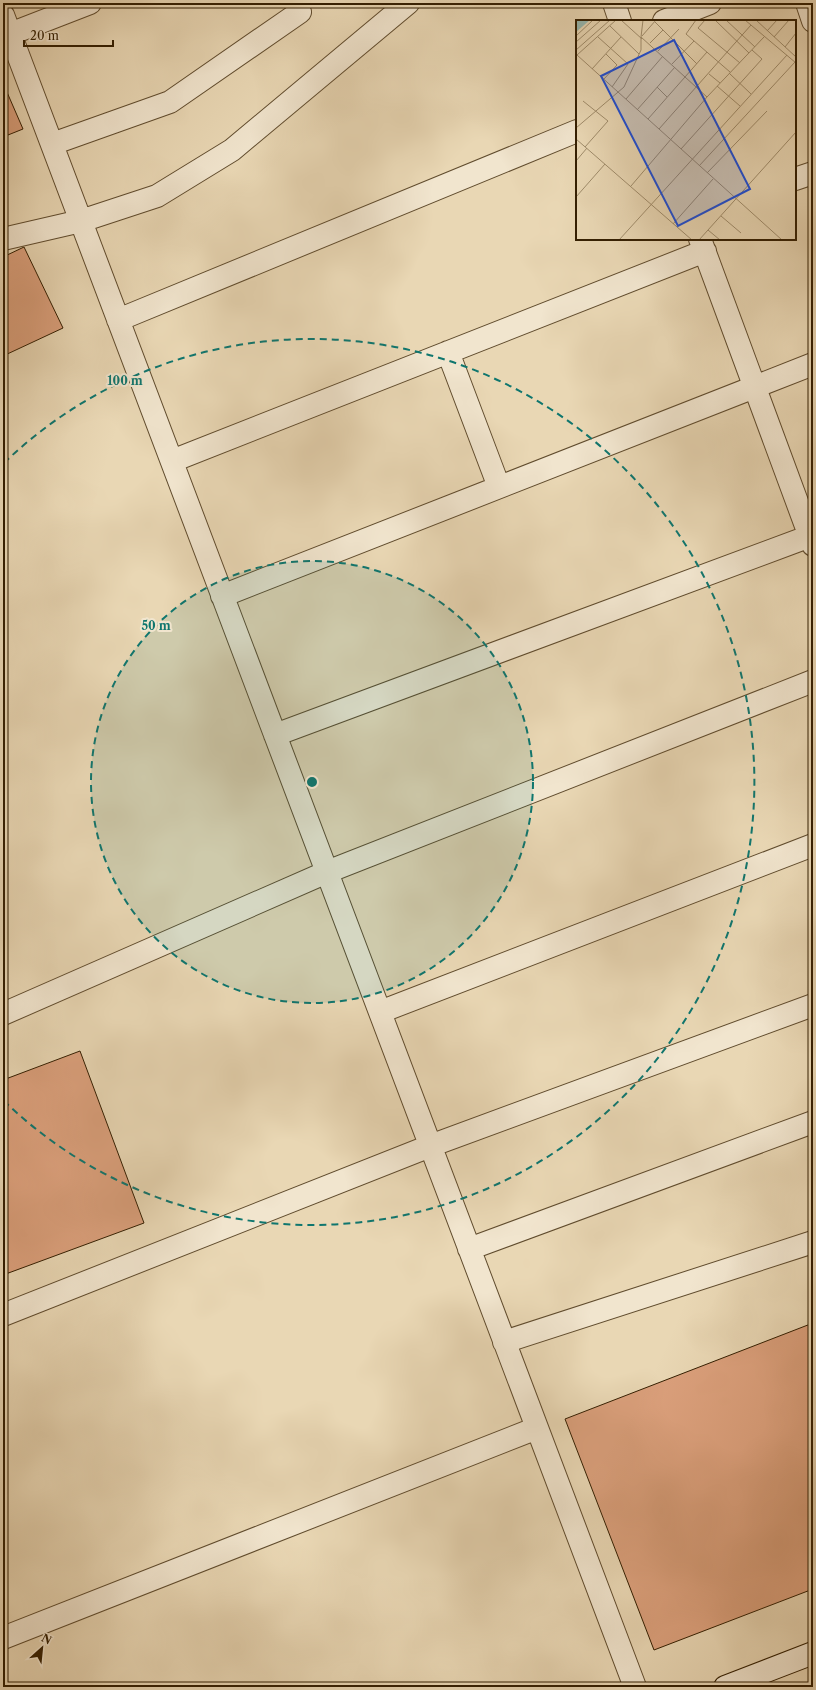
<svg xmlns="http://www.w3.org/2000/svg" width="816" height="1690" viewBox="0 0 816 1690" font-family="'Libre Caslon Text',serif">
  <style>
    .building { fill: #dba07c; stroke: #331e01 }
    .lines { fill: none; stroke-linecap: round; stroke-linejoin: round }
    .street-casing { stroke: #604c2e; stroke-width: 24 }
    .secondary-casing { stroke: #331e01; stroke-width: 24 }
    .street { stroke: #f1e5ce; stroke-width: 22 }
    .secondary { stroke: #f1e5ce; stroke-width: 22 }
    .ring { fill: none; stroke: #0f766e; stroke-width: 2; stroke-dasharray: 7 5 }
    .inset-road { fill: none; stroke: #a08d6c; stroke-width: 1 }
    .view { fill: #1d4ed8; fill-opacity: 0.15; stroke: #1d4ed8; stroke-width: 2 }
    .inset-edge { fill: none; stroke: #331e01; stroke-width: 2 }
    .centre { fill: #0f766e; stroke: #f1e5ce; stroke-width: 2 }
    .ring-label { font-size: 12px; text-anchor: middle; font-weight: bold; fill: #0f766e; stroke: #f1e5ce; stroke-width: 4; stroke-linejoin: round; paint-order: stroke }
  </style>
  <rect width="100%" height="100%" fill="#e9d7b4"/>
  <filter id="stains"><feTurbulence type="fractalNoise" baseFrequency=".005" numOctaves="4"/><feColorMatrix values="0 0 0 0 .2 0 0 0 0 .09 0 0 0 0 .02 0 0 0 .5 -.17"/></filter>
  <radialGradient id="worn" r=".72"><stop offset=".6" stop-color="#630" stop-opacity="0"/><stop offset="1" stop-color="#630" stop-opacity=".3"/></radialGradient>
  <!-- building -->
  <path class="building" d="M 3,83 L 23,129 L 3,137 Z
    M 24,247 L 63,328 L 3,356 L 3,257 Z
    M 80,1051 L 144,1223 L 3,1275 L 3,1080 Z
    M 813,1323 L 813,1589 L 654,1650 L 565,1419 Z"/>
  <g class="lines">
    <defs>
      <path id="street" d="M 614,3 L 620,21
        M 807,3 L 813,21
        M 3,15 L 635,1687
        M 664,21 L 710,3
        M 10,34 L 90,3
        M 52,144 L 170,102 L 300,12 L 296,3
        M 795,179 L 813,173
        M 3,239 L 81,221 L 157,196 L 232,150 L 408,3
        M 700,239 L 813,545
        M 118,320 L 577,131
        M 448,352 L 499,487
        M 172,461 L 705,251
        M 222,596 L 813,364
        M 275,735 L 813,535
        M 380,1012 L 813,845
        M 3,1014 L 327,872 L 813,681
        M 469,1249 L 813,1122
        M 3,1315 L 430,1146 L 813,1005
        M 504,1342 L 813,1242
        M 3,1638 L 537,1428"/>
      <path id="secondary" d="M 725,1687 L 813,1653"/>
    </defs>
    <!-- street casing -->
    <use href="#street" class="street-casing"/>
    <!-- secondary casing -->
    <use href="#secondary" class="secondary-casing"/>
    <!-- street -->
    <use href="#street" class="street"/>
    <!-- secondary -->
    <use href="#secondary" class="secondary"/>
  </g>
  <!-- distance rings -->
  <circle cx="312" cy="782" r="221" fill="#0f766e" fill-opacity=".12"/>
  <g class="ring">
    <circle cx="312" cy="782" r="221"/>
    <path d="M4 463A443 443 0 1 1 4 1101"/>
  </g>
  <!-- overview -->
  <g transform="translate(576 20)">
    <rect width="220" height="220" fill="#e9d7b4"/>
    <path d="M 14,0 L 0,12 L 0,1 Z" fill="#97b9b1"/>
    <path class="inset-road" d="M 45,0 L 66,19M 67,0 L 65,17 L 131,77M 120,0 L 110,14 L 154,52M 129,0 L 122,8 L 164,43M 139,0 L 173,33M 150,0 L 179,27M 169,0 L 220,43M 180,0 L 220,37M 79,2 L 121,44M 34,6 L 63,34M 191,11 L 201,0M 0,16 L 17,0M 66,16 L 80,0M 22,17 L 52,44 L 36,67M 198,17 L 213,0M 0,22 L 25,0M 74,23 L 87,10M 209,27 L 220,13M 0,30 L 34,0M 82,31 L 103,9M 1,35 L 206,220M 1,35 L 40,0M 96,44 L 118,21M 16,49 L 45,17M 153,53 L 175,74M 133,54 L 144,63M 28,59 L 41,45 L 30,34M 141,66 L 164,86M 81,67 L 91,77M 50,79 L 87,36M 7,81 L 32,101 L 9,127M 61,90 L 99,47M 72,99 L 131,32M 0,108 L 48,67 L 65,30 L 65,17M 83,109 L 175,5M 0,119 L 116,220M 105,129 L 186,39 L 176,30M 0,141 L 11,128M 123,146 L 219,42M 131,153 L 191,91M 55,166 L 131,77 L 188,17M 0,177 L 29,144M 145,196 L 165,213M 97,204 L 137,159M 132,210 L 144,220M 43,220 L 211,35M 123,220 L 220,112"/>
    <path class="view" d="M 98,20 L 174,169 L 102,206 L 25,56 Z"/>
    <rect width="220" height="220" class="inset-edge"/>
  </g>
  <circle cx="312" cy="782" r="6" class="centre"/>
  <g class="ring-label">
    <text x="125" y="385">100 m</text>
    <text x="156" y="630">50 m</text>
  </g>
  <!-- margin -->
  <rect width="816" height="1690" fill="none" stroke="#e9d7b4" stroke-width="16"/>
  <rect x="4" y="4" width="808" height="1682" fill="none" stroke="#331e01" stroke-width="2"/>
  <rect x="8" y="8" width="800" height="1674" fill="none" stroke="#331e01"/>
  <!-- north arrow -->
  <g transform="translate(42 1648) rotate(27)" stroke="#f1e5ce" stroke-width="3" paint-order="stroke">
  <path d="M0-3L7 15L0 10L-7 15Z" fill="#331e01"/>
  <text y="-6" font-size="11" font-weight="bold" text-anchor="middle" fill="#331e01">N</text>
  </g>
  <!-- scale -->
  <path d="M24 40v6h89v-6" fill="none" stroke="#331e01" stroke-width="2"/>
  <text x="30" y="40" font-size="12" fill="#331e01" stroke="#f1e5ce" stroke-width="3" paint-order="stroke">20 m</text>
  <rect width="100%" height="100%" filter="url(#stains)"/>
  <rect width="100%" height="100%" fill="url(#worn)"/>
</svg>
